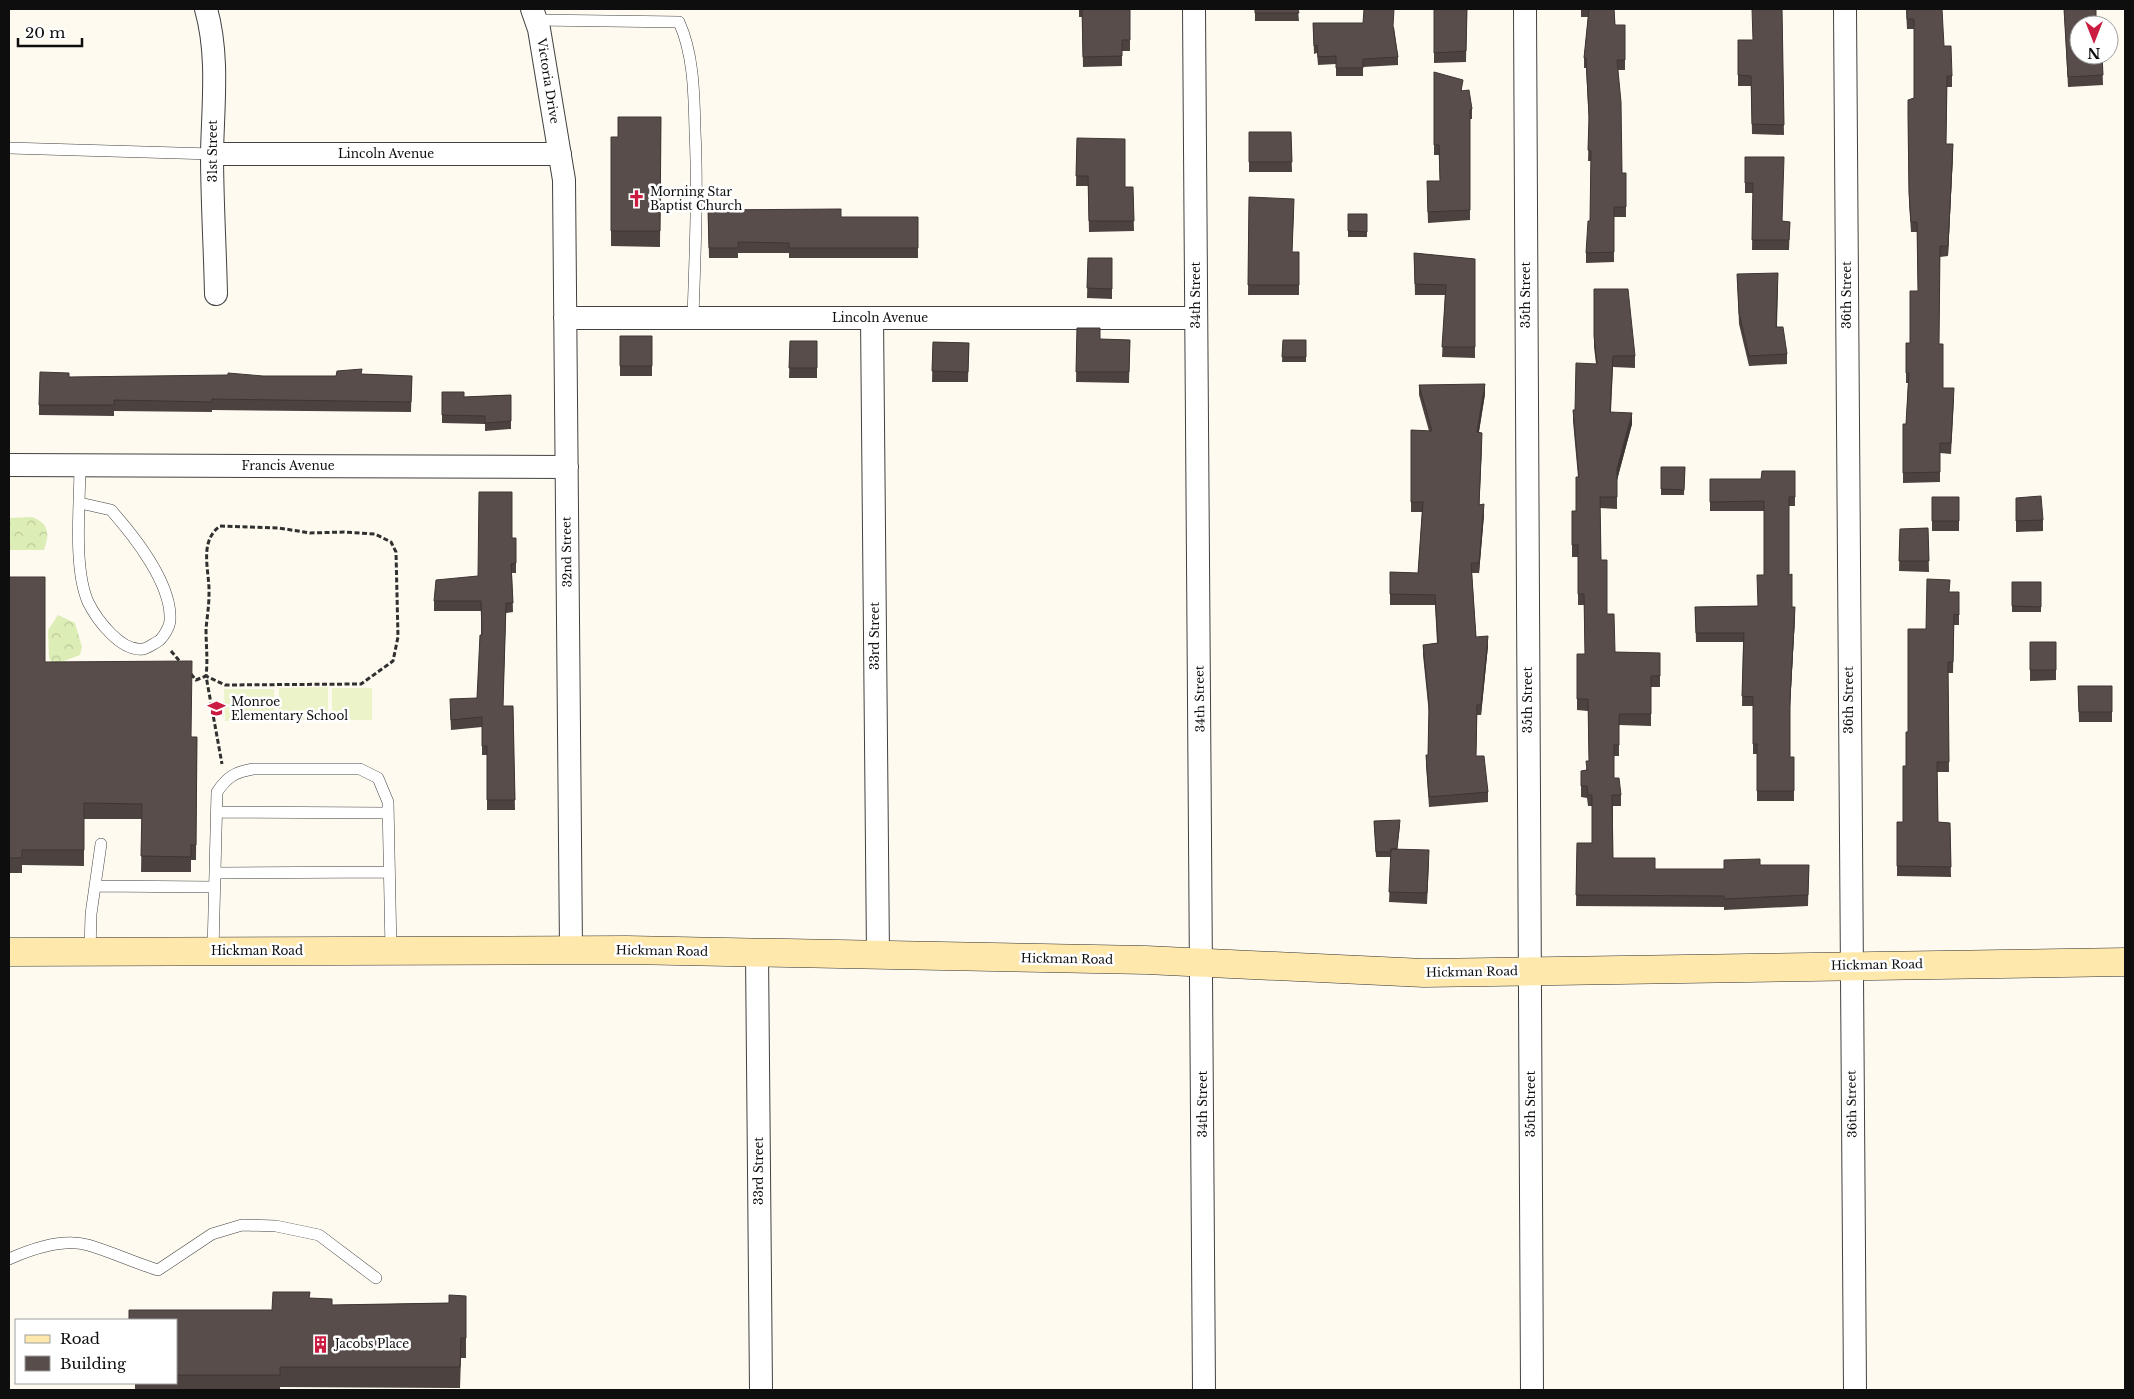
<svg xmlns="http://www.w3.org/2000/svg" width="2134" height="1399" viewBox="0 0 2134 1399" font-family="'Libre Baskerville',serif">
  <style>
    .park { fill: url(#park-crowns) }
    .pitch { fill: #ecf3c9 }
    .lines { fill: none; stroke-linecap: round; stroke-linejoin: round }
    .lane-casing { stroke: #414141; stroke-width: 12 }
    .street-casing { stroke: #414141; stroke-width: 24 }
    .secondary-casing { stroke: #303030; stroke-width: 29 }
    .path { stroke: #303030; stroke-width: 3; stroke-dasharray: 5 2.5; stroke-linecap: butt }
    .lane { stroke: #fff; stroke-width: 11 }
    .street { stroke: #fff; stroke-width: 22 }
    .secondary { stroke: #ffe8ab; stroke-width: 28 }
    .wall { fill: #4c4240 }
    .shaded-wall { fill: #3e3634 }
    .building { fill: #584d4a; stroke: #3e3634 }
    .labels { text-anchor: middle; stroke-width: 5; stroke-linejoin: round; paint-order: stroke }
    .street-label { font-size: 12px; fill: #0e0e0e; stroke: #fff }
    .poi-label { font-size: 12px; fill: #0e0e0e; stroke: #fff; text-anchor: start }
  </style>
  <defs>
    <pattern id="park-crowns" width="20" height="18" patternUnits="userSpaceOnUse" patternTransform="scale(1.25)"><rect width="20" height="18" fill="#dcedb6"/><path d="M2 6a3 3 0 1 1 6 0M12 15a3 3 0 1 1 6 0" fill="none" stroke="#bcca9b"/></pattern>
  </defs>
  <rect width="100%" height="100%" fill="#fffaf0"/>
  <!-- park -->
  <path class="park" d="M 32,517 C 49,523 50,535 44,550 L 9,550 L 9,518 Z
    M 58,615 L 75,623 L 82,647 L 80,655 L 61,662 L 52,663 L 49,658 L 48,630 Z"/>
  <!-- pitch -->
  <path class="pitch" d="M 328,687 L 328,720 L 279,720 L 279,688 Z
    M 332,688 L 372,688 L 372,720 L 332,720 Z
    M 224,689 L 274,689 L 274,721 L 225,721 Z"/>
  <g class="lines">
    <defs>
      <path id="lane" d="M 536,20 L 679,22 C 694,55 694,95 695,131 C 698,193 695,255 693,317
        M 9,148 L 212,154
        M 80,503 L 111,510 C 134,536 172,584 170,620 C 170,626 163,639 157,642 C 153,644 148,648 143,649 C 121,652 97,620 88,602 C 73,568 80,503 80,465
        M 216,812 L 388,813
        M 215,873 L 389,872
        M 95,886 L 214,887
        M 213,951 L 217,792 C 227,777 235,772 253,769 L 360,769 L 378,778 L 388,802 L 391,951
        M 90,952 L 91,914 L 101,844
        M 9,1259 C 31,1249 64,1238 88,1245 C 112,1252 135,1263 158,1270 L 212,1234 L 242,1225 L 276,1226 L 319,1235 L 376,1278"/>
      <path id="street" d="M 206,9 C 219,55 213,105 212,153 C 212,200 215,247 216,294
        M 532,9 L 539,29 L 564,180 L 571,950
        M 1194,9 L 1204,1390
        M 1525,9 L 1532,1390
        M 1845,9 L 1855,1390
        M 212,154 L 560,154
        M 565,318 L 1196,318
        M 872,318 L 878,955
        M 9,465 L 567,467
        M 757,953 L 761,1390"/>
      <path id="secondary" d="M 9,952 L 627,950 L 1146,960 L 1424,973 L 2125,962"/>
    </defs>
    <!-- lane casing -->
    <use href="#lane" class="lane-casing"/>
    <!-- street casing -->
    <use href="#street" class="street-casing"/>
    <!-- secondary casing -->
    <use href="#secondary" class="secondary-casing"/>
    <!-- path -->
    <path class="path" d="M 220,526 L 279,528 L 310,533 L 344,532 L 375,534 L 391,542 L 396,552 L 398,637 L 393,661 L 361,684 L 225,685 L 206,676 C 208,660 206,645 206,629 C 207,618 209,606 209,594 C 210,572 198,542 220,526 Z
      M 171,651 L 182,664
      M 191,674 L 196,680 L 206,676 L 222,764"/>
    <!-- lane -->
    <use href="#lane" class="lane"/>
    <!-- street -->
    <use href="#street" class="street"/>
    <!-- secondary -->
    <use href="#secondary" class="secondary"/>
  </g>
  <!-- wall -->
  <path class="wall" d="M 1079,9 L 1130,9 L 1130,51 L 1122,51 L 1122,66 L 1083,67 L 1082,17 L 1079,17 Z
    M 1255,9 L 1298,9 L 1299,21 L 1255,21 Z
    M 1431,9 L 1467,9 L 1466,62 L 1434,63 L 1434,10 L 1431,10 Z
    M 1581,9 L 1614,9 L 1615,25 L 1625,25 L 1625,70 L 1618,70 L 1622,173 L 1626,173 L 1626,217 L 1614,217 L 1614,262 L 1586,263 L 1586,253 L 1590,221 L 1591,161 L 1588,161 L 1589,123 L 1586,68 L 1584,68 L 1584,58 L 1588,17 L 1581,17 Z
    M 1782,9 L 1784,135 L 1752,134 L 1751,86 L 1738,86 L 1738,40 L 1753,40 Z
    M 1906,9 L 1944,46 L 1952,76 L 1952,87 L 1947,87 L 1946,144 L 1953,154 L 1948,256 L 1940,257 L 1939,344 L 1943,388 L 1954,398 L 1951,454 L 1940,453 L 1940,482 L 1903,483 L 1903,424 L 1906,424 L 1908,383 L 1906,383 L 1906,343 L 1910,343 L 1918,291 L 1917,232 L 1911,232 L 1909,203 L 1908,126 L 1914,98 L 1914,29 L 1907,29 Z
    M 2064,9 L 2079,25 L 2102,55 L 2103,85 L 2068,87 Z
    M 1313,23 L 1394,27 L 1398,57 L 1398,65 L 1363,67 L 1363,76 L 1336,76 L 1336,64 L 1318,65 L 1317,53 L 1314,54 Z
    M 1434,72 L 1463,91 L 1472,109 L 1472,119 L 1470,119 L 1470,220 L 1428,223 L 1427,192 L 1440,181 L 1439,155 L 1434,155 Z
    M 661,117 L 660,247 L 611,246 L 611,137 L 618,137 Z
    M 1249,132 L 1291,132 L 1292,172 L 1249,172 Z
    M 1077,138 L 1125,187 L 1133,187 L 1134,231 L 1089,232 L 1088,186 L 1076,186 Z
    M 1745,157 L 1782,221 L 1790,222 L 1789,250 L 1752,250 L 1753,193 L 1745,193 Z
    M 1249,197 L 1294,210 L 1292,252 L 1299,252 L 1299,295 L 1248,295 Z
    M 708,210 L 841,217 L 918,217 L 918,258 L 789,258 L 789,253 L 738,253 L 738,258 L 709,258 Z
    M 1348,214 L 1367,214 L 1367,237 L 1348,237 Z
    M 1414,253 L 1475,259 L 1475,358 L 1442,357 L 1445,295 L 1415,295 Z
    M 1088,258 L 1112,258 L 1112,299 L 1087,298 Z
    M 1737,274 L 1778,283 L 1777,327 L 1787,354 L 1787,364 L 1749,366 L 1739,324 Z
    M 1594,289 L 1635,356 L 1635,368 L 1613,367 L 1611,412 L 1632,424 L 1617,480 L 1617,509 L 1600,508 L 1601,560 L 1607,614 L 1615,652 L 1660,653 L 1660,687 L 1651,687 L 1651,726 L 1619,725 L 1619,756 L 1614,756 L 1614,778 L 1621,795 L 1621,806 L 1613,806 L 1613,858 L 1655,869 L 1724,869 L 1760,865 L 1809,865 L 1808,906 L 1724,910 L 1724,907 L 1576,906 L 1577,843 L 1592,843 L 1592,806 L 1588,806 L 1587,798 L 1581,797 L 1581,771 L 1586,770 L 1589,761 L 1588,711 L 1577,710 L 1577,654 L 1585,654 L 1584,605 L 1578,605 L 1578,557 L 1572,557 L 1572,511 L 1576,511 L 1578,477 L 1573,421 L 1573,410 L 1575,410 L 1596,364 L 1594,347 Z
    M 1077,328 L 1100,339 L 1130,340 L 1129,383 L 1076,382 Z
    M 620,336 L 652,336 L 652,376 L 620,376 Z
    M 1283,340 L 1306,340 L 1306,362 L 1282,362 Z
    M 790,341 L 817,341 L 817,378 L 789,378 Z
    M 933,342 L 969,343 L 968,382 L 932,382 Z
    M 362,374 L 412,376 L 411,412 L 212,410 L 212,412 L 114,411 L 114,416 L 39,415 L 39,405 L 69,377 L 263,376 L 336,376 Z
    M 1419,385 L 1485,394 L 1479,432 L 1482,443 L 1479,505 L 1484,515 L 1479,573 L 1472,573 L 1476,637 L 1488,646 L 1481,715 L 1477,715 L 1476,756 L 1488,792 L 1488,802 L 1429,807 L 1426,765 L 1426,755 L 1428,755 L 1429,714 L 1423,655 L 1423,645 L 1437,643 L 1435,605 L 1390,605 L 1390,572 L 1418,573 L 1422,512 L 1411,512 L 1411,430 L 1429,431 L 1419,395 Z
    M 442,392 L 464,397 L 511,395 L 511,429 L 485,431 L 485,424 L 442,423 Z
    M 1661,467 L 1685,467 L 1684,495 L 1661,495 Z
    M 1795,471 L 1795,506 L 1789,506 L 1789,575 L 1792,607 L 1795,617 L 1790,707 L 1790,757 L 1794,757 L 1794,801 L 1757,801 L 1757,754 L 1753,754 L 1753,706 L 1742,706 L 1743,642 L 1696,642 L 1695,607 L 1758,606 L 1764,575 L 1764,511 L 1710,511 L 1710,479 L 1761,479 Z
    M 1932,497 L 1959,497 L 1959,531 L 1932,531 Z
    M 2016,498 L 2043,520 L 2043,531 L 2016,532 Z
    M 1928,528 L 1929,572 L 1899,571 L 1900,529 Z
    M 512,538 L 516,538 L 516,573 L 512,573 L 513,612 L 506,613 L 503,706 L 513,706 L 515,810 L 487,810 L 487,755 L 482,755 L 482,727 L 451,730 L 450,709 L 477,698 L 481,635 L 481,611 L 434,611 L 434,601 L 478,576 Z
    M 9,577 L 45,662 L 192,737 L 197,737 L 196,860 L 191,860 L 191,872 L 141,872 L 142,819 L 84,819 L 84,866 L 22,865 L 22,873 L 9,873 Z
    M 2012,582 L 2041,582 L 2041,612 L 2012,612 Z
    M 1950,592 L 1959,592 L 1959,625 L 1954,625 L 1953,673 L 1948,673 L 1949,772 L 1937,772 L 1938,822 L 1950,823 L 1951,877 L 1897,876 L 1897,822 L 1903,822 L 1906,766 L 1926,629 Z
    M 2030,642 L 2056,642 L 2056,680 L 2030,681 Z
    M 2078,686 L 2112,686 L 2112,722 L 2079,722 Z
    M 1374,821 L 1400,825 L 1397,849 L 1429,861 L 1427,904 L 1389,902 L 1391,857 L 1376,857 Z
    M 466,1296 L 466,1358 L 461,1358 L 460,1388 L 280,1387 L 280,1390 L 135,1390 L 135,1383 L 176,1383 L 176,1320 L 272,1310 L 310,1298 L 332,1305 L 449,1303 Z"/>
  <!-- shaded-wall -->
  <path class="shaded-wall" d="M 1953,144 L 1953,154 L 1948,256 L 1948,246 Z
    M 1485,384 L 1485,394 L 1477,443 L 1477,432 Z
    M 1632,413 L 1632,424 L 1617,480 L 1617,509 L 1617,469 Z
    M 1482,433 L 1482,443 L 1479,515 L 1479,505 Z
    M 1484,504 L 1484,515 L 1479,573 L 1479,563 Z
    M 1795,607 L 1795,617 L 1790,707 L 1790,698 Z
    M 1488,636 L 1488,646 L 1481,715 L 1481,705 Z"/>
  <!-- building -->
  <path class="building" d="M 1082,9 L 1130,9 L 1130,40 L 1122,40 L 1122,56 L 1083,57 Z
    M 1255,9 L 1298,9 L 1299,13 L 1255,13 Z
    M 1364,9 L 1394,9 L 1393,26 L 1398,57 L 1363,59 L 1363,68 L 1336,68 L 1336,56 L 1318,57 L 1317,45 L 1314,46 L 1313,23 L 1363,23 Z
    M 1434,9 L 1467,9 L 1466,51 L 1434,53 Z
    M 1589,9 L 1614,9 L 1615,25 L 1625,25 L 1625,60 L 1617,60 L 1621,102 L 1622,173 L 1626,173 L 1626,207 L 1614,207 L 1614,252 L 1586,253 L 1588,221 L 1590,221 L 1591,151 L 1588,150 L 1589,116 L 1586,58 L 1584,58 Z
    M 1752,9 L 1782,9 L 1784,125 L 1752,124 L 1751,76 L 1738,75 L 1738,40 L 1753,40 Z
    M 1907,9 L 1942,9 L 1944,46 L 1951,46 L 1952,76 L 1947,76 L 1946,144 L 1953,144 L 1948,246 L 1940,246 L 1939,344 L 1943,344 L 1943,388 L 1954,388 L 1951,443 L 1940,443 L 1940,472 L 1903,473 L 1903,424 L 1906,424 L 1909,373 L 1906,373 L 1906,343 L 1910,343 L 1910,291 L 1918,291 L 1917,222 L 1911,222 L 1909,192 L 1908,116 L 1908,100 L 1914,98 L 1914,19 L 1907,19 Z
    M 2064,9 L 2096,9 L 2096,25 L 2079,25 L 2079,55 L 2102,55 L 2103,75 L 2068,77 Z
    M 1434,72 L 1463,80 L 1461,91 L 1469,90 L 1472,109 L 1470,109 L 1470,210 L 1428,212 L 1427,181 L 1440,181 L 1439,145 L 1434,145 Z
    M 618,117 L 661,117 L 660,231 L 611,231 L 611,137 L 618,137 Z
    M 1249,132 L 1291,132 L 1292,162 L 1249,162 Z
    M 1077,138 L 1125,139 L 1125,187 L 1133,187 L 1134,221 L 1089,221 L 1088,176 L 1076,176 Z
    M 1745,157 L 1784,157 L 1782,221 L 1790,222 L 1789,240 L 1752,240 L 1753,183 L 1745,183 Z
    M 1249,197 L 1294,199 L 1292,252 L 1299,252 L 1299,285 L 1248,285 Z
    M 841,209 L 841,217 L 918,217 L 918,248 L 789,248 L 789,243 L 738,242 L 738,248 L 709,248 L 708,210 Z
    M 1348,214 L 1367,214 L 1367,232 L 1348,231 Z
    M 1414,253 L 1475,259 L 1475,347 L 1442,347 L 1446,285 L 1415,284 Z
    M 1088,258 L 1112,258 L 1112,289 L 1087,288 Z
    M 1778,273 L 1776,327 L 1783,327 L 1787,354 L 1749,356 L 1739,313 L 1737,274 Z
    M 1594,289 L 1628,289 L 1635,356 L 1613,356 L 1610,412 L 1632,413 L 1617,469 L 1617,497 L 1600,497 L 1601,560 L 1607,560 L 1607,614 L 1614,614 L 1615,652 L 1660,653 L 1660,676 L 1651,676 L 1651,714 L 1619,714 L 1619,745 L 1614,745 L 1614,778 L 1619,778 L 1621,795 L 1612,795 L 1613,858 L 1655,858 L 1655,869 L 1724,869 L 1724,860 L 1760,859 L 1760,865 L 1809,865 L 1808,895 L 1724,899 L 1724,896 L 1576,895 L 1577,843 L 1592,843 L 1592,795 L 1588,795 L 1587,786 L 1581,786 L 1581,771 L 1587,770 L 1586,761 L 1589,761 L 1588,699 L 1577,699 L 1577,654 L 1585,654 L 1584,594 L 1578,594 L 1578,545 L 1572,545 L 1572,511 L 1576,511 L 1576,477 L 1579,477 L 1573,410 L 1575,410 L 1576,363 L 1597,364 L 1594,336 Z
    M 1077,328 L 1100,328 L 1100,339 L 1130,340 L 1129,372 L 1076,372 Z
    M 620,336 L 652,336 L 652,366 L 620,366 Z
    M 1283,340 L 1306,340 L 1306,357 L 1282,357 Z
    M 790,341 L 817,341 L 817,368 L 789,368 Z
    M 933,342 L 969,343 L 968,372 L 932,371 Z
    M 362,369 L 361,374 L 412,376 L 411,402 L 212,399 L 212,402 L 114,400 L 114,405 L 39,405 L 40,372 L 69,373 L 69,377 L 228,375 L 228,373 L 263,376 L 336,376 L 337,371 Z
    M 1485,384 L 1477,432 L 1482,433 L 1479,505 L 1484,504 L 1479,563 L 1471,563 L 1476,637 L 1488,636 L 1481,705 L 1477,705 L 1476,756 L 1484,756 L 1488,792 L 1429,797 L 1426,755 L 1428,755 L 1429,705 L 1423,645 L 1438,643 L 1435,595 L 1390,594 L 1390,572 L 1418,573 L 1423,502 L 1411,502 L 1411,430 L 1432,431 L 1419,385 Z
    M 442,392 L 464,392 L 464,397 L 511,395 L 511,421 L 485,423 L 485,416 L 442,415 Z
    M 1661,467 L 1685,467 L 1684,490 L 1661,489 Z
    M 1762,471 L 1795,471 L 1795,497 L 1789,497 L 1789,575 L 1792,574 L 1792,607 L 1795,607 L 1790,698 L 1790,757 L 1794,757 L 1794,791 L 1757,791 L 1757,744 L 1753,744 L 1753,697 L 1742,696 L 1744,633 L 1696,633 L 1695,607 L 1758,606 L 1757,575 L 1764,575 L 1764,501 L 1710,502 L 1710,479 L 1761,479 Z
    M 479,492 L 512,492 L 512,538 L 516,538 L 516,563 L 511,564 L 513,603 L 506,603 L 503,706 L 513,706 L 515,800 L 487,800 L 487,746 L 482,746 L 482,717 L 451,720 L 450,699 L 477,698 L 480,635 L 482,635 L 481,601 L 434,601 L 436,580 L 478,576 Z
    M 2041,496 L 2043,520 L 2016,521 L 2016,498 Z
    M 1932,497 L 1959,497 L 1959,521 L 1932,521 Z
    M 1928,528 L 1929,561 L 1899,561 L 1900,529 Z
    M 9,577 L 45,577 L 45,662 L 192,661 L 191,737 L 197,737 L 196,845 L 191,845 L 191,857 L 141,856 L 142,804 L 84,803 L 84,850 L 22,850 L 22,858 L 9,858 Z
    M 1927,579 L 1950,580 L 1949,592 L 1959,592 L 1959,615 L 1954,614 L 1953,662 L 1948,662 L 1949,762 L 1937,762 L 1938,822 L 1950,823 L 1951,867 L 1897,866 L 1897,822 L 1903,822 L 1903,766 L 1906,766 L 1906,732 L 1908,732 L 1908,629 L 1926,629 Z
    M 2012,582 L 2041,582 L 2041,607 L 2012,606 Z
    M 2030,642 L 2056,642 L 2056,670 L 2030,670 Z
    M 2078,686 L 2112,686 L 2112,712 L 2079,712 Z
    M 1400,820 L 1397,849 L 1391,849 L 1391,852 L 1376,852 L 1374,821 Z
    M 1391,849 L 1429,850 L 1427,893 L 1389,892 Z
    M 273,1292 L 310,1292 L 309,1298 L 332,1299 L 332,1305 L 449,1303 L 449,1295 L 466,1296 L 466,1338 L 461,1338 L 460,1367 L 280,1367 L 280,1375 L 176,1375 L 176,1320 L 129,1320 L 129,1310 L 272,1310 Z"/>
  <!-- icons -->
  <defs>
    <symbol id="church-bare" viewBox="-9 -9 18 18"><path d="M-1.2-6h2.4v3.5h3.3v2.4h-3.3V6h-2.4V-.1h-3.3v-2.4h3.3Z" fill="#ca1b40" stroke="#fff" stroke-width="2.5" paint-order="stroke"/></symbol>
    <symbol id="school-bare" viewBox="-9 -9 18 18"><path d="M0-5L7-2L0 1L-7-2ZM-4 1L0 2.5L4 1V4Q0 6-4 4Z" fill="#ca1b40" stroke="#fff" stroke-width="2.5" paint-order="stroke"/></symbol>
    <symbol id="building-bare" viewBox="-9 -9 18 18"><path d="M-4-6H4V6H1V3H-1V6H-4ZM-2.5-4.3h1.7v1.8h-1.7ZM.8-4.3h1.7v1.8H.8ZM-2.5-1h1.7V.8h-1.7ZM.8-1h1.7V.8H.8Z" fill="#ca1b40" stroke="#fff" stroke-width="2.5" paint-order="stroke"/></symbol>
  </defs>
  <g fill-rule="evenodd">
    <use href="#church-bare" x="624" y="186" width="25" height="25"/>
    <use href="#school-bare" x="204" y="696" width="25" height="25"/>
    <use href="#building-bare" x="308" y="1332" width="25" height="25"/>
  </g>
  <g class="labels">
    <!-- street labels -->
    <g class="street-label">
      <text transform="translate(548 81) rotate(81)" y="4">Victoria Drive</text>
      <text transform="translate(213 151) rotate(-90)" y="4">31st Street</text>
      <text x="386" y="158">Lincoln Avenue</text>
      <text transform="translate(1196 295) rotate(-90)" y="4">34th Street</text>
      <text transform="translate(1526 295) rotate(-90)" y="4">35th Street</text>
      <text transform="translate(1847 295) rotate(-90)" y="4">36th Street</text>
      <text x="880" y="322">Lincoln Avenue</text>
      <text x="288" y="470">Francis Avenue</text>
      <text transform="translate(567 552) rotate(-91)" y="4">32nd Street</text>
      <text transform="translate(875 636) rotate(-90)" y="4">33rd Street</text>
      <text transform="translate(1200 699) rotate(-91)" y="4">34th Street</text>
      <text transform="translate(1528 700) rotate(-90)" y="4">35th Street</text>
      <text transform="translate(1849 700) rotate(-90)" y="4">36th Street</text>
      <text x="257" y="955">Hickman Road</text>
      <text transform="translate(662 951) rotate(1)" y="4">Hickman Road</text>
      <text transform="translate(1067 959) rotate(1)" y="4">Hickman Road</text>
      <text transform="translate(1877 965) rotate(-1)" y="4">Hickman Road</text>
      <text transform="translate(1472 972) rotate(-1)" y="4">Hickman Road</text>
      <text transform="translate(1203 1104) rotate(-90)" y="4">34th Street</text>
      <text transform="translate(1531 1104) rotate(-90)" y="4">35th Street</text>
      <text transform="translate(1852 1104) rotate(-91)" y="4">36th Street</text>
      <text transform="translate(759 1171) rotate(-90)" y="4">33rd Street</text>
    </g>
    <!-- poi labels -->
    <g class="poi-label">
      <text x="650" y="196">Morning Star<tspan x="650" dy="14">Baptist Church</tspan></text>
      <text x="231" y="706">Monroe<tspan x="231" dy="14">Elementary School</tspan></text>
      <text x="335" y="1348">Jacobs Place</text>
    </g>
  </g>
  <!-- border -->
  <rect width="2134" height="1399" fill="none" stroke="#0e0e0e" stroke-width="20"/>
  <!-- legend -->
  <rect x="15" y="1319" width="162" height="65" fill="#ffffff" stroke="#9f9f9f"/>
  <rect x="25" y="1335" width="25" height="8" fill="#ffe8ab" stroke="#9f9f9f"/>
  <text x="60" y="1344" font-size="15" fill="#0e0e0e">Road</text>
  <rect x="25" y="1356" width="25" height="15" fill="#584d4a" stroke="#9f9f9f"/>
  <text x="60" y="1369" font-size="15" fill="#0e0e0e">Building</text>
  <!-- north arrow -->
  <g transform="translate(2094 40) rotate(180)"><circle r="24" fill="#ffffff" stroke="#9f9f9f"/>
  <path d="M0-4L9 19L0 12L-9 19Z" fill="#ca1b40"/>
  <text y="-8" font-size="14" font-weight="bold" text-anchor="middle" fill="#0e0e0e">N</text>
  </g>
  <!-- scale -->
  <path d="M18 38v8h64v-8" fill="none" stroke="#0e0e0e" stroke-width="2.5"/>
  <text x="25" y="38" font-size="15" fill="#0e0e0e" stroke="#ffffff" stroke-width="4" paint-order="stroke">20 m</text>
</svg>
